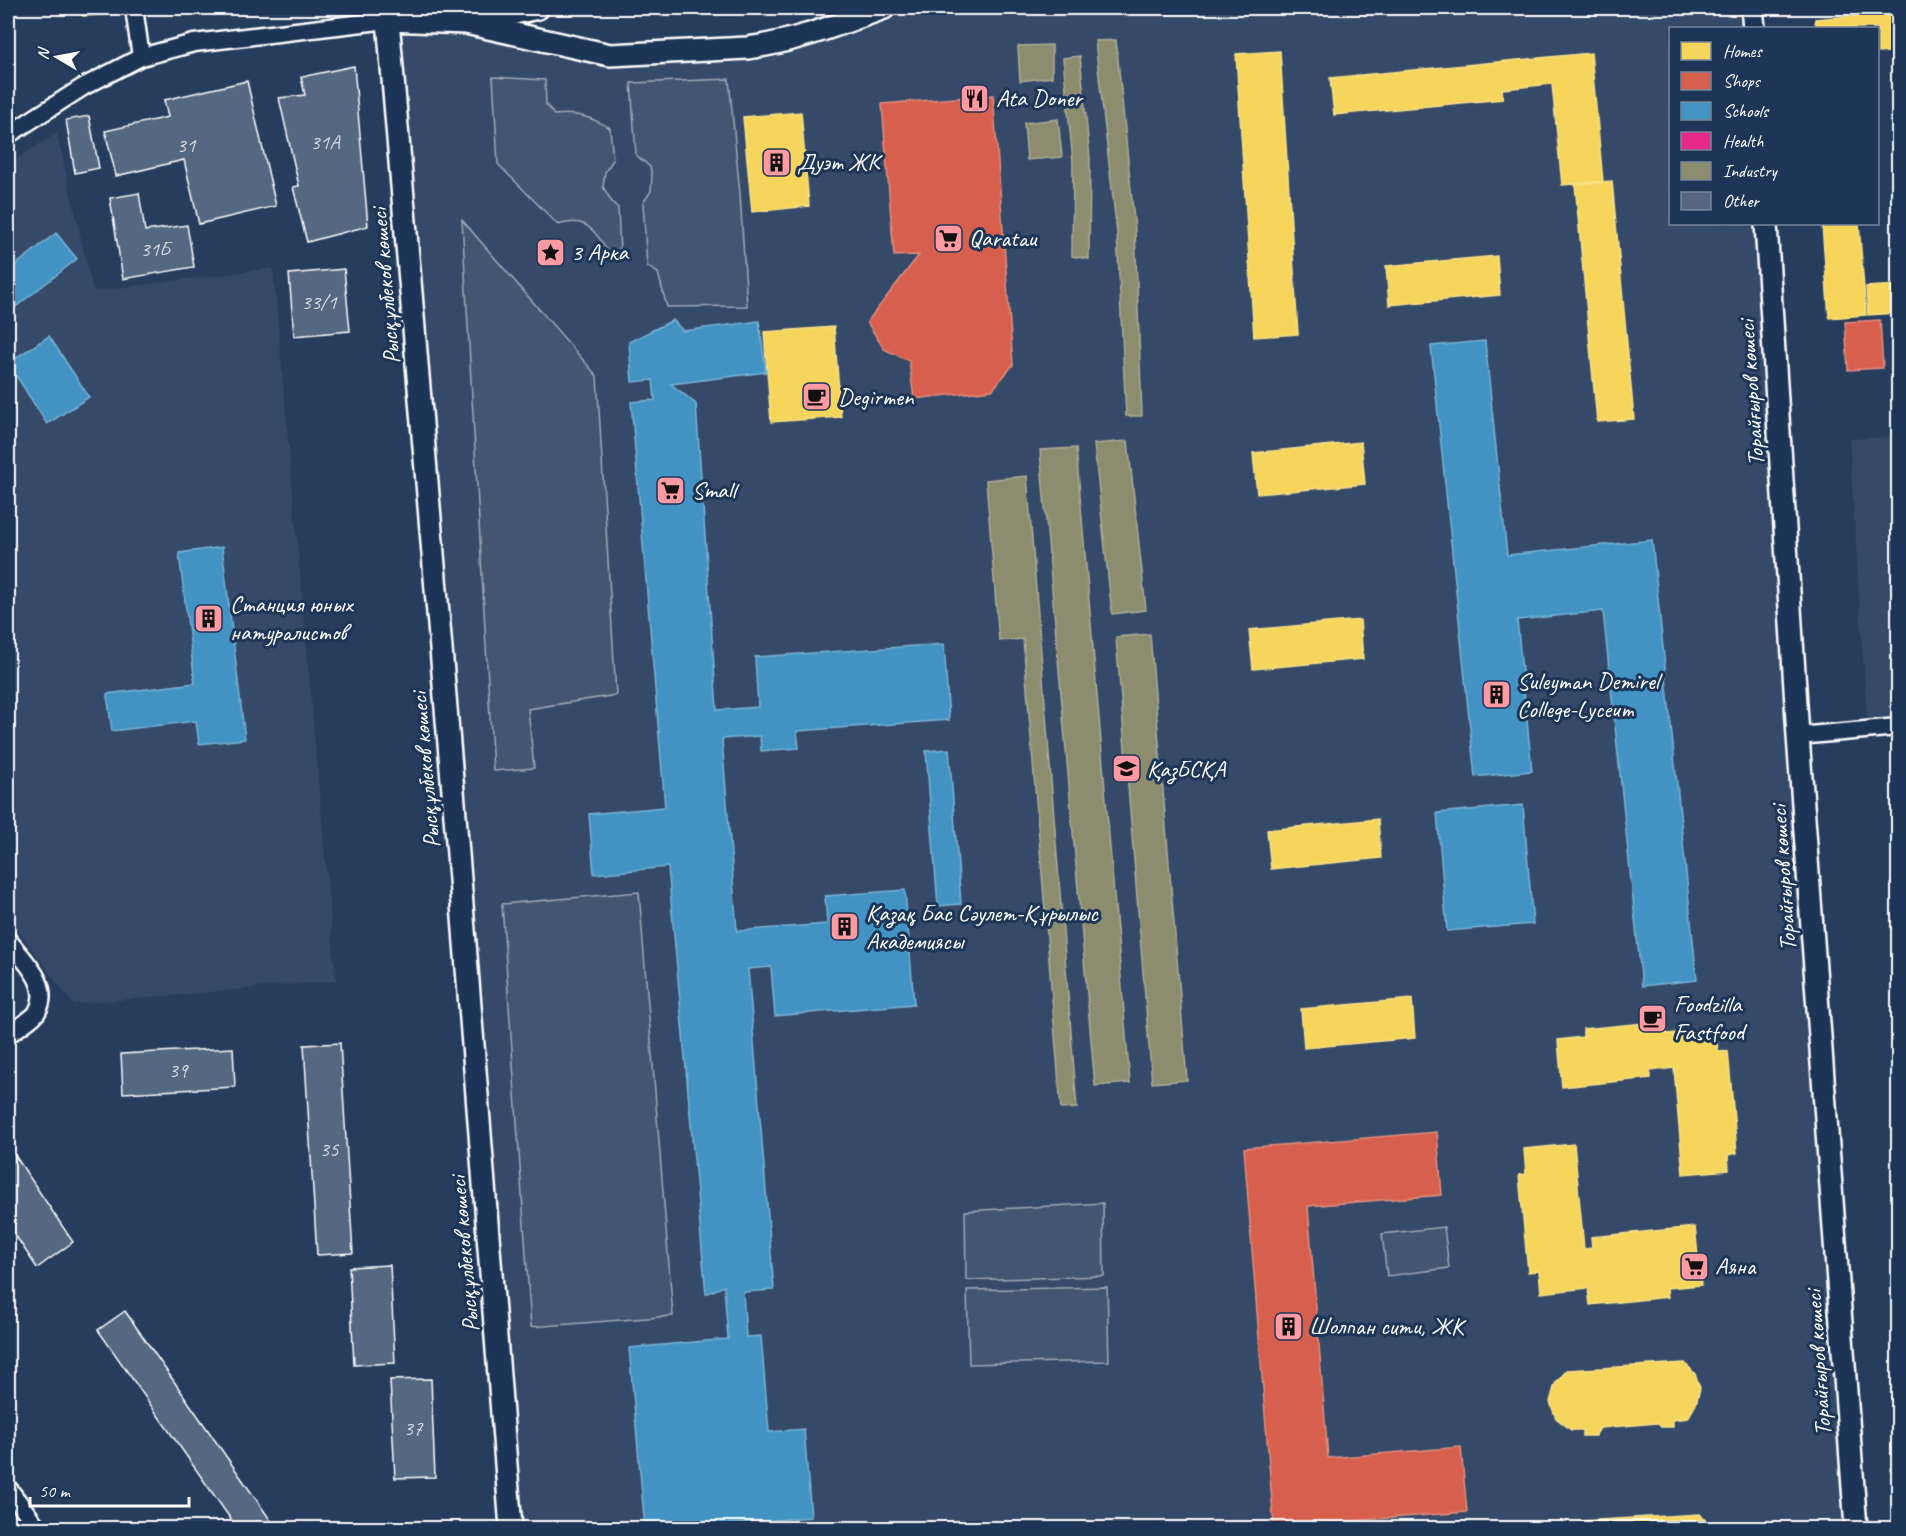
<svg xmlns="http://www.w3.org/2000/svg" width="1906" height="1536" viewBox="0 0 1906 1536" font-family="Caveat,sans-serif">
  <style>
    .built { fill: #344a68 }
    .green { fill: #425672; stroke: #a0aab8; stroke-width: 1.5 }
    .homes { fill: #f6d55c; stroke: #f9e28d; stroke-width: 1.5 }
    .shops { fill: #d6604d; stroke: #e29082; stroke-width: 1.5 }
    .schools { fill: #4393c3; stroke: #7bb3d5; stroke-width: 1.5 }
    .health { fill: #e7298a; stroke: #ee69ad; stroke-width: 1.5 }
    .industry { fill: #8c8c6e; stroke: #aeae9a; stroke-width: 1.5 }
    .building { fill: #556781; stroke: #fff; stroke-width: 1.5 }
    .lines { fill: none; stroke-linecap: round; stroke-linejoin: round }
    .minor-casing { stroke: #fff; stroke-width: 21 }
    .tertiary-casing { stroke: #fff; stroke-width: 26 }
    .minor { stroke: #1d3557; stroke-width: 16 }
    .tertiary { stroke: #1d3557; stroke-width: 21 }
    .labels { text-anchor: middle; stroke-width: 6; stroke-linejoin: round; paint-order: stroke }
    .number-label { font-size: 21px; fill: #d4d9e0 }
    .poi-label { font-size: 24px; fill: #fff; stroke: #1d3557; text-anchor: start }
    .street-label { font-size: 24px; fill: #fff; stroke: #1d3557 }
  </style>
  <rect width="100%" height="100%" fill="#263d5e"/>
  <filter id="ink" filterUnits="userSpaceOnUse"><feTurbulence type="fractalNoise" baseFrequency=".0167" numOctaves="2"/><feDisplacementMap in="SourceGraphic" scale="12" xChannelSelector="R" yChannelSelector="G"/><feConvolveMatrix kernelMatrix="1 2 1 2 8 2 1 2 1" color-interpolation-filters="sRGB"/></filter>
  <g filter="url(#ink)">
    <!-- built -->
    <path class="built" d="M 884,8 L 1752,8 L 1754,28 L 1670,28 L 1670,224 L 1766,224 L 1856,1528 L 1232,1528 L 1230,1520 L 1016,1528 L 511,1528 L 388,20 L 610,55 L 747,48 Z
      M 57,133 L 93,291 L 273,268 L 336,981 L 73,1004 L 8,917 L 8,164 Z
      M 1898,437 L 1898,717 L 1867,718 L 1849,439 Z"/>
    <!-- green -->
    <path class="green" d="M 493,77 L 545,80 L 546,104 L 554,115 C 576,112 591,117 610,128 L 613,160 L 605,172 L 603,187 L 612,202 L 618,208 L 620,252 L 609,254 C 596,232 587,215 558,225 L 498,164 Z
      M 729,79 L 740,194 L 747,306 L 667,307 L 658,273 L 647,266 L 643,203 L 651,191 L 652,176 L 650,167 L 636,155 L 631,83 Z
      M 462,220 L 597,376 L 616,695 L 528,709 L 534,768 L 493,771 Z
      M 639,892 L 673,1316 L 531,1327 L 502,904 Z
      M 1103,1203 L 1104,1276 L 966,1280 L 965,1211 Z
      M 1444,1227 L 1449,1268 L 1387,1276 L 1382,1234 Z
      M 1107,1287 L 1109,1361 L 969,1364 L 967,1290 Z"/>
    <!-- homes -->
    <path class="homes" d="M 83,8 L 117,8 L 117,14 L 83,16 Z
      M 1898,12 L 1898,51 L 1878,53 L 1878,28 L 1816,28 L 1815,19 Z
      M 1280,51 L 1298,334 L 1254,337 L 1236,54 Z
      M 1591,53 L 1603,182 L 1562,185 L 1552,84 L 1502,89 L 1503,99 L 1334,115 L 1330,78 Z
      M 801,112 L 809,206 L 752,212 L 743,117 Z
      M 1612,181 L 1634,419 L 1597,422 L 1575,184 Z
      M 1822,224 L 1859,224 L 1866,315 L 1829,318 Z
      M 1497,256 L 1500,295 L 1389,305 L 1386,266 Z
      M 1898,285 L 1898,313 L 1868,315 L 1866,287 Z
      M 834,327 L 841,417 L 771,422 L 764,332 Z
      M 1361,442 L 1365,484 L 1257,494 L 1253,453 Z
      M 1360,620 L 1363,659 L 1253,669 L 1249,630 Z
      M 1378,819 L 1381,858 L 1271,869 L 1267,830 Z
      M 1412,999 L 1415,1038 L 1304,1048 L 1301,1009 Z
      M 1666,1021 L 1667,1034 L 1716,1029 L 1718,1052 L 1728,1051 L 1737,1153 L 1728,1155 L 1729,1170 L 1683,1174 L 1674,1068 L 1650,1071 L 1651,1078 L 1562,1087 L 1558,1040 L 1583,1037 L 1583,1029 Z
      M 1893,1069 L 1898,1069 L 1898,1144 Z
      M 1574,1144 L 1584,1249 L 1592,1248 L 1591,1237 L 1695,1227 L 1701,1285 L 1667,1288 L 1668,1297 L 1590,1305 L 1588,1288 L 1541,1293 L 1539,1271 L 1528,1272 L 1519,1175 L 1526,1174 L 1524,1149 Z
      M 1685,1363 L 1695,1374 L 1700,1388 L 1696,1404 L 1688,1418 L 1673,1420 L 1673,1427 L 1661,1427 L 1657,1423 L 1600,1428 L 1595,1436 L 1582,1436 L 1582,1430 L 1571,1430 L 1556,1418 L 1550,1402 L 1555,1384 L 1567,1370 Z
      M 1700,1514 L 1712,1528 L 1576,1528 L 1582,1521 Z"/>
    <!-- shops -->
    <path class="shops" d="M 993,95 L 1013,365 L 992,390 L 914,399 L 909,361 L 884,349 L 867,322 L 919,255 L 894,256 L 882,104 Z
      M 1880,320 L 1883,368 L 1848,370 L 1845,322 Z
      M 1891,1048 L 1898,1048 L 1898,1068 L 1892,1069 Z
      M 1437,1132 L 1442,1195 L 1308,1206 L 1328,1458 L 1461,1447 L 1467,1512 L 1274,1527 L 1244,1148 Z"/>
    <!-- schools -->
    <path class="schools" d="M 56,233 L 77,259 L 8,313 L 8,271 Z
      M 673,320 L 683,331 L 759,321 L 766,372 L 671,384 L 696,404 L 717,710 L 758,707 L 755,657 L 944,644 L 949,720 L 797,731 L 799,748 L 761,751 L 760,736 L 722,739 L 737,931 L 827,924 L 825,896 L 905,890 L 914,1004 L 775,1016 L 771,967 L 748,969 L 774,1290 L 743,1292 L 746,1337 L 761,1336 L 769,1432 L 804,1429 L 811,1517 L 687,1528 L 645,1528 L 629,1348 L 728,1339 L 724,1286 L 706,1294 L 668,867 L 594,874 L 589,814 L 665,807 L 631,402 L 655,400 L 653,380 L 632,382 L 629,342 Z
      M 49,336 L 89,397 L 47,424 L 8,363 Z
      M 1485,341 L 1507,555 L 1652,540 L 1697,980 L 1642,986 L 1603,611 L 1517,620 L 1532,771 L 1475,777 L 1431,346 Z
      M 222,547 L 245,739 L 199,744 L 196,721 L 112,731 L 107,694 L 195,683 L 179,553 Z
      M 949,749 L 961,904 L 938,906 L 926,751 Z
      M 1523,805 L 1533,924 L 1447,931 L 1437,813 Z"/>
    <!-- health -->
    <path class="health" d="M 1896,449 L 1898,449 L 1898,504 Z"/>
    <!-- industry -->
    <path class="industry" d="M 1116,40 L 1135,230 L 1142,416 L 1126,416 L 1117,233 L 1095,41 Z
      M 1052,45 L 1052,77 L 1020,81 L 1018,46 Z
      M 1080,56 L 1090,159 L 1089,259 L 1072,256 L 1073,162 L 1063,58 Z
      M 1058,119 L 1062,157 L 1027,160 L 1024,123 Z
      M 1128,441 L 1146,610 L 1112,614 L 1094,444 Z
      M 1076,448 L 1130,1083 L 1095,1086 L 1040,450 Z
      M 1027,476 L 1077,1108 L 1061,1109 L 1023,639 L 999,641 L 986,480 Z
      M 1150,634 L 1187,1080 L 1152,1083 L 1116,637 Z"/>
    <!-- building -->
    <path class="building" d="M 354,66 L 368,226 L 307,242 L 293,187 L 299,186 L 279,98 L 305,95 L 301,77 Z
      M 247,81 L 276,206 L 199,224 L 184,160 L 116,176 L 105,131 L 168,117 L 164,100 Z
      M 89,116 L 99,168 L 75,173 L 66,120 Z
      M 139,193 L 145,231 L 187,225 L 194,267 L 123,279 L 110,198 Z
      M 344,269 L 350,331 L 294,336 L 289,274 Z
      M 340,1043 L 353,1253 L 317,1255 L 304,1045 Z
      M 233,1048 L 235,1087 L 123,1093 L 121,1054 Z
      M 8,1145 L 73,1242 L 37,1268 L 8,1224 Z
      M 390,1265 L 395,1363 L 354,1365 L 349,1267 Z
      M 125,1311 L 276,1528 L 237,1528 L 98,1330 Z
      M 431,1379 L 435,1477 L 395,1478 L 390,1380 Z"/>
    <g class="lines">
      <defs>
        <path id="minor" d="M 134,8 L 141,57
          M 8,135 L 83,87 L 141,57 L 194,43 L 388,20
          M 1798,736 L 1898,727
          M 8,940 C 23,960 53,985 37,1012 C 33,1019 15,1029 8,1035
          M 8,1488 L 38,1528"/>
        <path id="tertiary" d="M 387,8 L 454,803 L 511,1528
          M 1752,8 L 1754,28
          M 388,20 L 466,23 L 610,55 L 747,48 C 795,42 839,24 884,8
          M 472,22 L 538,8
          M 1766,224 L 1798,736 L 1856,1528"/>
      </defs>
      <!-- minor casing -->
      <use href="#minor" class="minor-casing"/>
      <!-- tertiary casing -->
      <use href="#tertiary" class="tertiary-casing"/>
      <!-- minor -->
      <use href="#minor" class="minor"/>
      <!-- tertiary -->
      <use href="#tertiary" class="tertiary"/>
    </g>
  </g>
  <!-- icons -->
  <defs>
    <symbol id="restaurant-square" viewBox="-11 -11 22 22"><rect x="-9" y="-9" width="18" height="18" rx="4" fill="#ff9aa2" stroke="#1d3557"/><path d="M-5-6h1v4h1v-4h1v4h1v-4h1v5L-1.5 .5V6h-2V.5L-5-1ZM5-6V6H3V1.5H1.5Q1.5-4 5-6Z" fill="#111"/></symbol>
    <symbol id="building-square" viewBox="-11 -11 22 22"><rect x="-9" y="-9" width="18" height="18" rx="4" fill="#ff9aa2" stroke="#1d3557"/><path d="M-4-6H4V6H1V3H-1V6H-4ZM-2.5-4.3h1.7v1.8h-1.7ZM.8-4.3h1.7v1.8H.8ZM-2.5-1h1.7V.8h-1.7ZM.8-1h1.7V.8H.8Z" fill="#111"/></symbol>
    <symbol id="supermarket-square" viewBox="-11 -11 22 22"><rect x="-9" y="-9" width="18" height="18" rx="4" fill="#ff9aa2" stroke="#1d3557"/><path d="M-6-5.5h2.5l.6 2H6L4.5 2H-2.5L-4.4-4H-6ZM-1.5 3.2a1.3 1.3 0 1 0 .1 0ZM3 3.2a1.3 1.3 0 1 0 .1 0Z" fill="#111"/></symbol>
    <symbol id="sight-square" viewBox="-11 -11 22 22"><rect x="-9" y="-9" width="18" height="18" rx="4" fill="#ff9aa2" stroke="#1d3557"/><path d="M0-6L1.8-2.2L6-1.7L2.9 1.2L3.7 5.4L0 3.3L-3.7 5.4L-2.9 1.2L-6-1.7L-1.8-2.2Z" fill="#111"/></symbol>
    <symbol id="cafe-square" viewBox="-11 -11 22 22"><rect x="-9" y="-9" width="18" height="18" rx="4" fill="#ff9aa2" stroke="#1d3557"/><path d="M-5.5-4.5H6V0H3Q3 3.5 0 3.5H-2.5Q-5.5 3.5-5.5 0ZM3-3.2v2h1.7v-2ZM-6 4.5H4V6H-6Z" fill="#111"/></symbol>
    <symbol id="university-square" viewBox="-11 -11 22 22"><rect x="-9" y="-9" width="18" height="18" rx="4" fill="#ff9aa2" stroke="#1d3557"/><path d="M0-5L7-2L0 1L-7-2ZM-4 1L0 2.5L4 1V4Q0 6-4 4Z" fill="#111"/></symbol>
  </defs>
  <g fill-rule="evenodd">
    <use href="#restaurant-square" x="958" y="82" width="33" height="33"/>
    <use href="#building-square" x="760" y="146" width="33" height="33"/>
    <use href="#supermarket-square" x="932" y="222" width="33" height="33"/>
    <use href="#sight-square" x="534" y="236" width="33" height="33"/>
    <use href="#cafe-square" x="800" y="380" width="33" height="33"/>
    <use href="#supermarket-square" x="654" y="474" width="33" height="33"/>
    <use href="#building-square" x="192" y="602" width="33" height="33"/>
    <use href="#building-square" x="1480" y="678" width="33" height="33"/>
    <use href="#university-square" x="1110" y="752" width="33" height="33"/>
    <use href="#building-square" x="828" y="910" width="33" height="33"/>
    <use href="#cafe-square" x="1636" y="1002" width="33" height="33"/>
    <use href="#supermarket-square" x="1678" y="1250" width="33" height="33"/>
    <use href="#building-square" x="1272" y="1310" width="33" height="33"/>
  </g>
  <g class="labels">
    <!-- number labels -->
    <g class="number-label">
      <text x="325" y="149">31А</text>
      <text x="186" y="152">31</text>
      <text x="155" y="256">31Б</text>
      <text x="319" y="309">33/1</text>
      <text x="178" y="1077">39</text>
      <text x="329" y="1156">35</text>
      <text x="413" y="1435">37</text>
    </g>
    <!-- poi labels -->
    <g class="poi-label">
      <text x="996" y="106">Ata Doner</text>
      <text x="797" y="170">Дуэт ЖК</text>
      <text x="969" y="246">Qaratau</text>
      <text x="571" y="260">3 Арка</text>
      <text x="838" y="405">Degirmen</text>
      <text x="692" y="498">Small</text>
      <text x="230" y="612">Станция юных<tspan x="230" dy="28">натуралистов</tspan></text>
      <text x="1517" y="689">Suleyman Demirel<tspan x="1517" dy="28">College-Lyceum</tspan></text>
      <text x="1147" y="777">ҚазБСҚА</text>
      <text x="866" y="921">Қазақ Бас Сәулет-Құрылыс<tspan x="866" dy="28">Академиясы</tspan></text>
      <text x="1674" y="1012">Foodzilla<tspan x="1674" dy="28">Fastfood</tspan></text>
      <text x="1715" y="1274">Аяна</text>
      <text x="1309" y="1334">Шолпан сити, ЖК</text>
    </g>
    <!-- street labels -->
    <g class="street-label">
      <text transform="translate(385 286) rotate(-95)" y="8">Рысқұлбеков көшесі</text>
      <text transform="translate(1751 393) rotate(-94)" y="8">Торайғыров көшесі</text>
      <text transform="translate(425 770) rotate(-95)" y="8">Рысқұлбеков көшесі</text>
      <text transform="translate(1783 878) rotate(-94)" y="8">Торайғыров көшесі</text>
      <text transform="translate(464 1254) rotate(-95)" y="8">Рысқұлбеков көшесі</text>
      <text transform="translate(1818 1363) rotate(-94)" y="8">Торайғыров көшесі</text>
    </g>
  </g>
  <!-- margin -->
  <rect width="1906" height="1536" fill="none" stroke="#1d3557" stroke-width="30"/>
  <rect x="15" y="15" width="1876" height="1506" fill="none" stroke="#fff" stroke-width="2" filter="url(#ink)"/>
  <!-- legend -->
  <rect x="1669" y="27" width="210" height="198" fill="#1d3557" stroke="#77869a" stroke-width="1.5"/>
  <rect x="1681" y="42" width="30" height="18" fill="#f6d55c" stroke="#77869a" stroke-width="1.5"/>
  <text x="1723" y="57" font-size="18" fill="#ffffff">Homes</text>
  <rect x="1681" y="72" width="30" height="18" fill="#d6604d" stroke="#77869a" stroke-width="1.5"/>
  <text x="1723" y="87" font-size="18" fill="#ffffff">Shops</text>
  <rect x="1681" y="102" width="30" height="18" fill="#4393c3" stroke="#77869a" stroke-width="1.5"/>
  <text x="1723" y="117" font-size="18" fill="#ffffff">Schools</text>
  <rect x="1681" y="132" width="30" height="18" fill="#e7298a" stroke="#77869a" stroke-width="1.5"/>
  <text x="1723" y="147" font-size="18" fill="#ffffff">Health</text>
  <rect x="1681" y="162" width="30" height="18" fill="#8c8c6e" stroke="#77869a" stroke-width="1.5"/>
  <text x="1723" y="177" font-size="18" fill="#ffffff">Industry</text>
  <rect x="1681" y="192" width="30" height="18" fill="#556781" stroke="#77869a" stroke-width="1.5"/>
  <text x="1723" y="207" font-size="18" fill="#ffffff">Other</text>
  <!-- north arrow -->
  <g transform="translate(57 57) rotate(280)" stroke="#1d3557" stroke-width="4.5" paint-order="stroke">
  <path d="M0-4.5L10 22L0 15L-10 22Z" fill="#ffffff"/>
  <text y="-9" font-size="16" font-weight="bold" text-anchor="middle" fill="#ffffff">N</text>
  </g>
  <!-- scale -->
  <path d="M30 1497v9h159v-9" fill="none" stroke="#ffffff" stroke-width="3"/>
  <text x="39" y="1497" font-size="18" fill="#ffffff" stroke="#1d3557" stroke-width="4.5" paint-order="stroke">50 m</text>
</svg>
